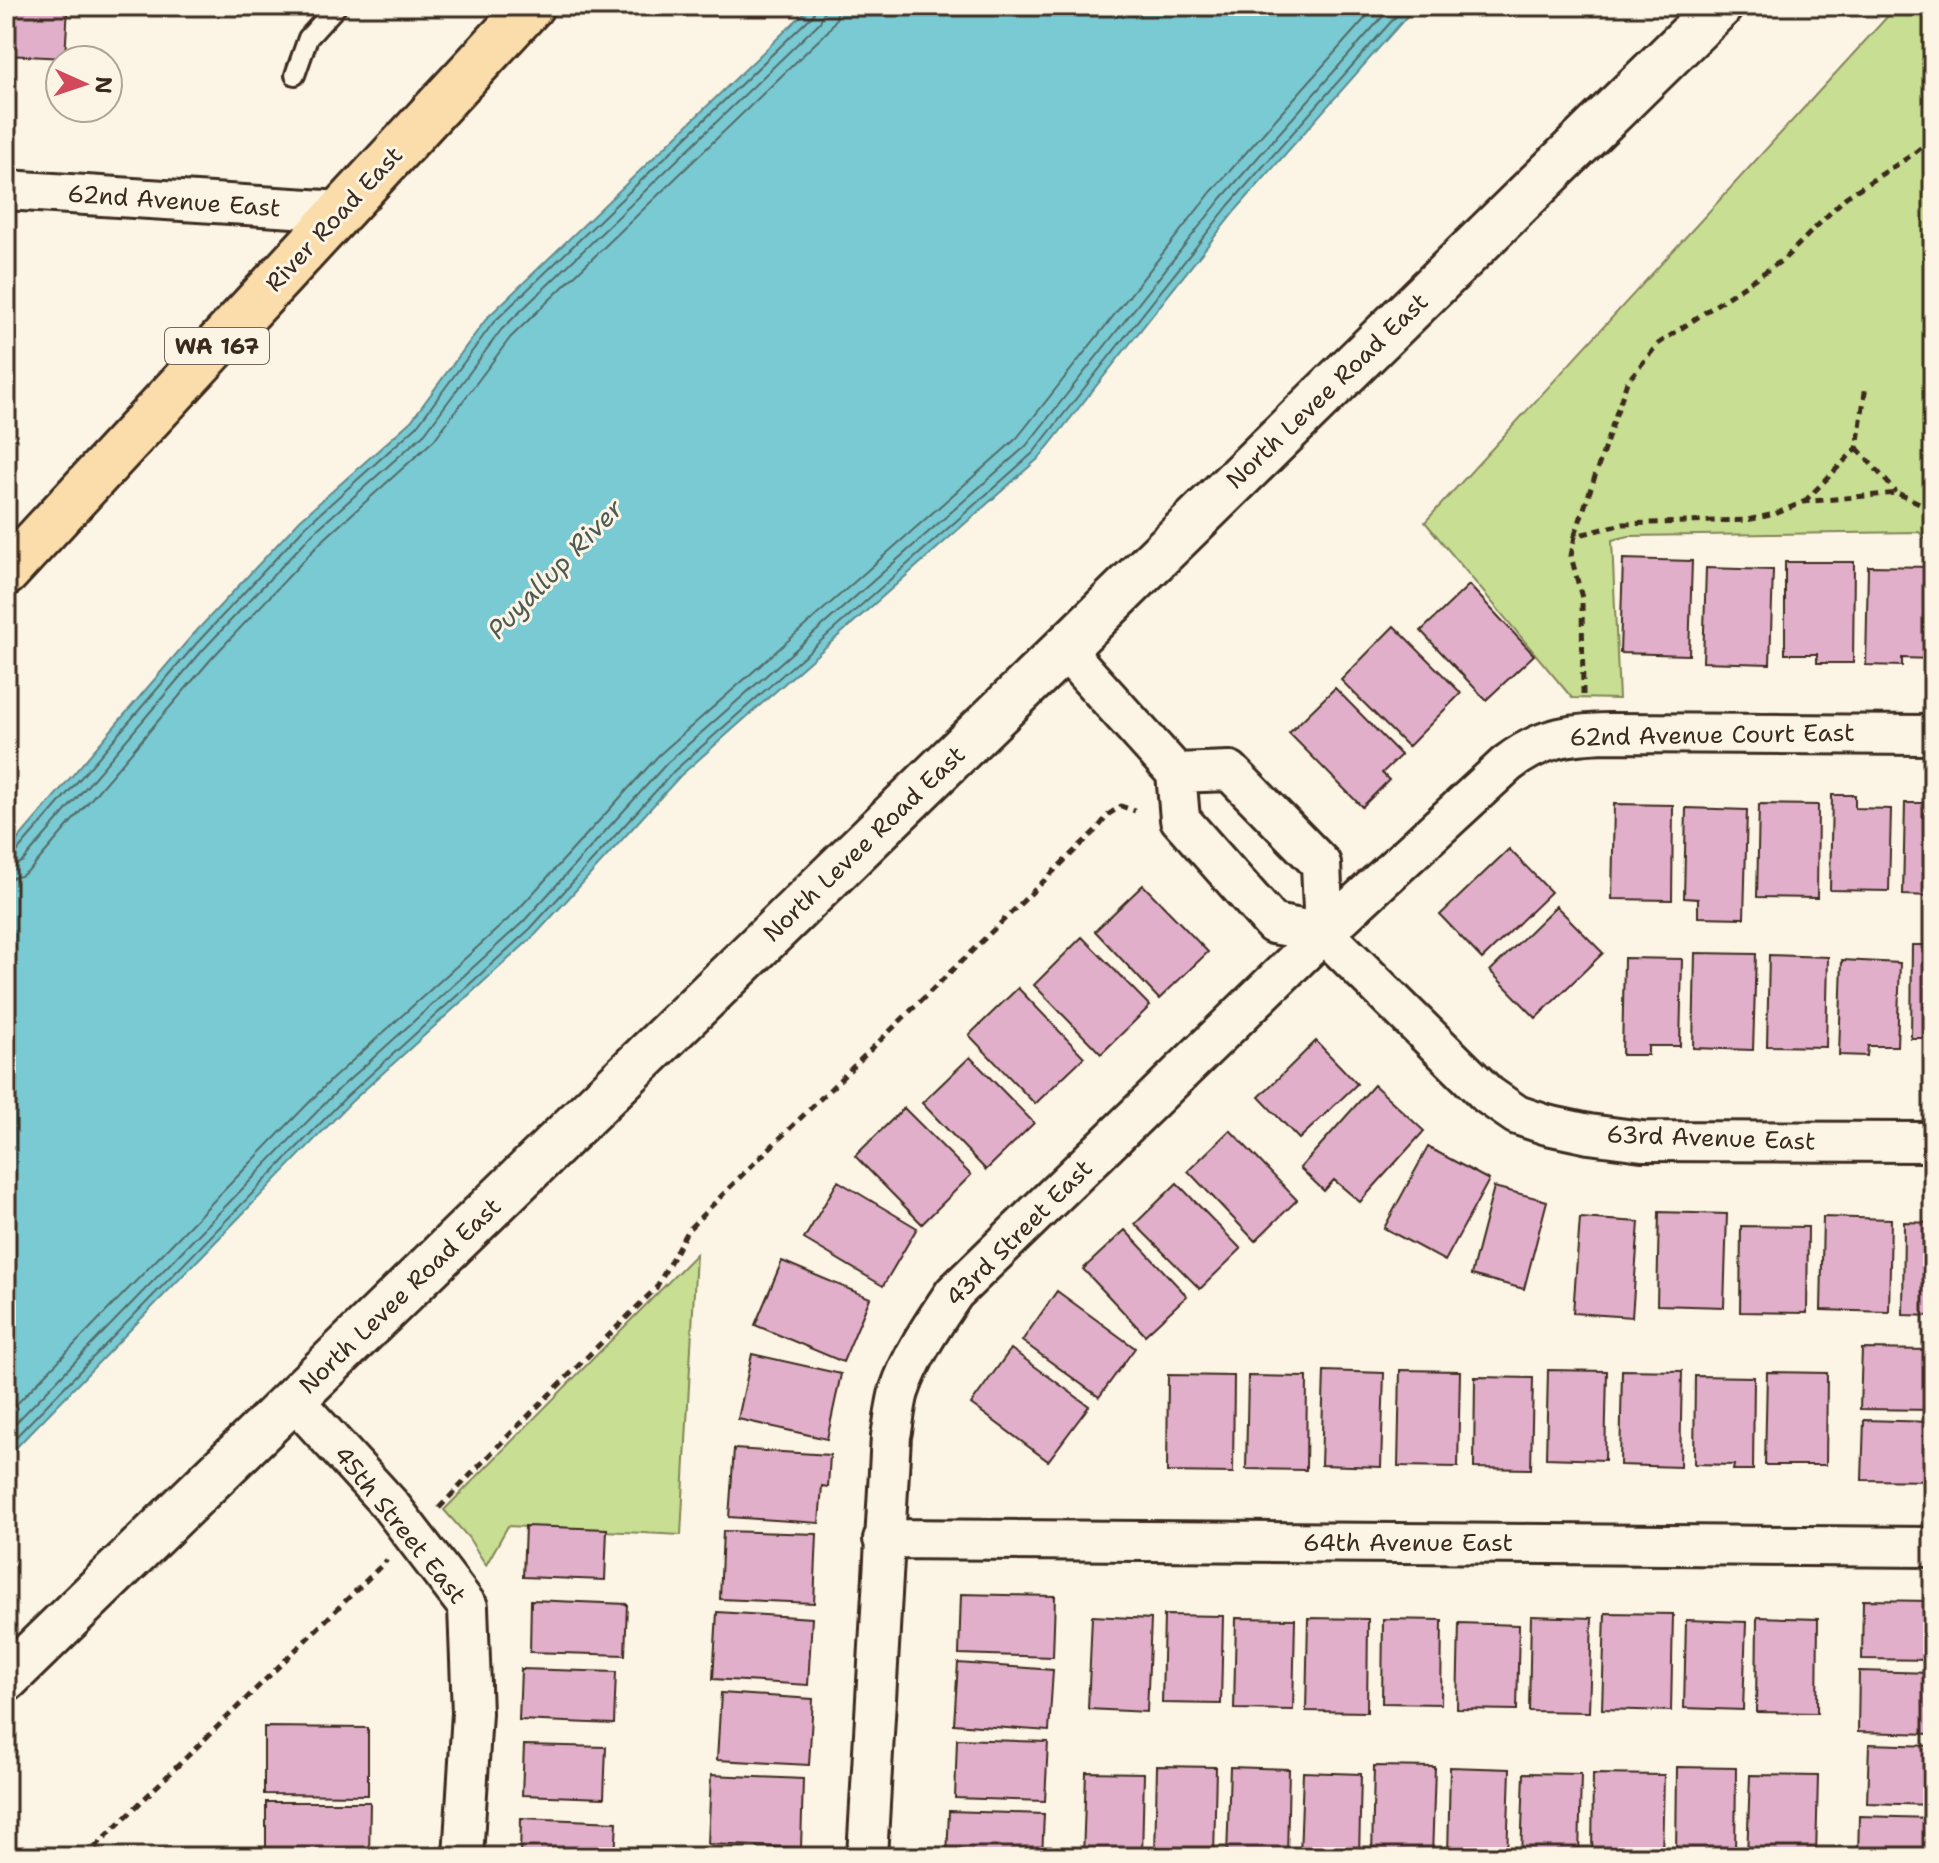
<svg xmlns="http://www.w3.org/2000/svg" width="1939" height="1863" viewBox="0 0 1939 1863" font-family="'Shantell Sans',sans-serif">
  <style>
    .green { fill: #c8de93; stroke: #828458; stroke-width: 2 }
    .water { fill: #79cad3; stroke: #608a8b; stroke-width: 2 }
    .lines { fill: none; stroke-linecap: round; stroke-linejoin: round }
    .shore { stroke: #546a66; stroke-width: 2 }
    .building { fill: #e2afcb; stroke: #3b2a1e; stroke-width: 2 }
    .service-casing { stroke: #3b2a1e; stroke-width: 24 }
    .minor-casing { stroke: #3b2a1e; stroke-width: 44 }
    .tertiary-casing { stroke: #3b2a1e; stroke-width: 50 }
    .primary-casing { stroke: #3b2a1e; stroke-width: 50 }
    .path { stroke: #3b2a1e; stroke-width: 5; stroke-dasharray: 8 6; stroke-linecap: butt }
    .service { stroke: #fcf5e5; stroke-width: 18 }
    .minor { stroke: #fcf5e5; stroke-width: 38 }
    .tertiary { stroke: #fcf5e5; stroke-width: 44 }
    .primary { stroke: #fbddab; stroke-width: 44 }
    .labels { text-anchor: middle; stroke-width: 6; stroke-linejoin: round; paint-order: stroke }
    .shield { fill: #fcf5e5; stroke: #75675a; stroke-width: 2 }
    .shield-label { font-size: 22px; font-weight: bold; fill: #3b2a1e }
    .street-label { font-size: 24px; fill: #3b2a1e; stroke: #fcf5e5 }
    .water-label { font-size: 26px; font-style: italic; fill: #4e5a54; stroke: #fcf5e5 }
  </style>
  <rect width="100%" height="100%" fill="#fcf5e5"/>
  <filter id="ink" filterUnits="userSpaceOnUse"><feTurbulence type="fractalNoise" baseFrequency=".0125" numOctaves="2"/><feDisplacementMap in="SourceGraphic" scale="16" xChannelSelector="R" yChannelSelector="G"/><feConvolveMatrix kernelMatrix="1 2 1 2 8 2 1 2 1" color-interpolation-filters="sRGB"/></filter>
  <g filter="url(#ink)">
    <!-- green -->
    <path class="green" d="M 1897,6 L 1933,6 L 1933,546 L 1919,532 L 1629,536 L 1612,540 L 1619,699 L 1572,698 L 1425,522 Z
      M 696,1254 L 681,1535 L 508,1526 L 486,1565 L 468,1537 L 444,1510 Z"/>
    <!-- water -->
    <path class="water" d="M 811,6 L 1416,6 L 1235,211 L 1039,458 L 680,776 L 536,934 L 351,1102 L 6,1458 L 6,853 L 190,638 L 300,520 L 411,421 L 487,318 Z"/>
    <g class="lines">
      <!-- shore -->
      <path class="shore" d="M 6,857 L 15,854 L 196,644 L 306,526 L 417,426 L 493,323 L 813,15 L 816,6
        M 6,867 L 14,866 L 23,861 L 203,650 L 313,533 L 425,433 L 501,330 L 820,22 L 826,6
        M 6,879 L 21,876 L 31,869 L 212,658 L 321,542 L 434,440 L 510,338 L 828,31 L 836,19 L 838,6
        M 6,1415 L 330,1081 L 515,913 L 659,755 L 1017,438 L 1212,191 L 1376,6
        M 6,1433 L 339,1089 L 523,922 L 667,763 L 1026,446 L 1221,199 L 1392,6
        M 6,1447 L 346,1097 L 530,929 L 674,771 L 1033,453 L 1229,205 L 1405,6"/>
    </g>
    <!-- building -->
    <path class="building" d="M 6,6 L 68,6 L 65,58 L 6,55 Z
      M 1623,559 L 1692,561 L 1689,655 L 1620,653 Z
      M 1785,562 L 1854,562 L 1853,663 L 1817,663 L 1817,654 L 1785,654 Z
      M 1868,566 L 1933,567 L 1933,659 L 1902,658 L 1902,666 L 1866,665 Z
      M 1706,568 L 1773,570 L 1770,664 L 1703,662 Z
      M 1469,585 L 1534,655 L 1486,700 L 1421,631 Z
      M 1394,626 L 1461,693 L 1408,747 L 1341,680 Z
      M 1335,688 L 1401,755 L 1382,773 L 1389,780 L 1362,807 L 1289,733 Z
      M 1832,795 L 1855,795 L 1855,808 L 1891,809 L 1889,891 L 1830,890 Z
      M 1905,803 L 1933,803 L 1933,896 L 1903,895 Z
      M 1614,804 L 1673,805 L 1672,900 L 1612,899 Z
      M 1759,804 L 1818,805 L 1817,898 L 1757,897 Z
      M 1686,808 L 1747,810 L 1744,918 L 1698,917 L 1698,899 L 1684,898 Z
      M 1509,849 L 1551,892 L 1482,959 L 1440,915 Z
      M 1143,885 L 1208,952 L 1159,999 L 1095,931 Z
      M 1556,906 L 1603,953 L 1536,1018 L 1490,971 Z
      M 1082,937 L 1150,1006 L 1101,1054 L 1034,985 Z
      M 1912,945 L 1933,945 L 1933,1038 L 1911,1038 Z
      M 1695,953 L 1756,954 L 1753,1050 L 1693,1048 Z
      M 1769,955 L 1828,957 L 1826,1047 L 1767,1046 Z
      M 1624,958 L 1682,959 L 1680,1046 L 1648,1046 L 1648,1055 L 1622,1055 Z
      M 1842,960 L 1900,963 L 1897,1046 L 1868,1046 L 1867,1056 L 1839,1055 Z
      M 1018,988 L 1084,1057 L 1035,1104 L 969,1035 Z
      M 1316,1041 L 1357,1084 L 1299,1139 L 1259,1097 Z
      M 970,1057 L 1034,1123 L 986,1170 L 922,1103 Z
      M 1374,1085 L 1424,1131 L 1360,1202 L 1334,1180 L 1324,1191 L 1300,1168 Z
      M 904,1108 L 971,1175 L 922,1224 L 855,1156 Z
      M 1230,1130 L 1297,1200 L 1255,1241 L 1188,1171 Z
      M 1428,1147 L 1489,1180 L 1445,1261 L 1384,1228 Z
      M 838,1181 L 917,1228 L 883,1286 L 804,1239 Z
      M 1177,1183 L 1241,1249 L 1200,1289 L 1135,1224 Z
      M 1494,1187 L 1547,1201 L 1524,1289 L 1471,1275 Z
      M 1659,1212 L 1727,1214 L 1724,1307 L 1657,1305 Z
      M 1823,1217 L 1891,1219 L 1889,1312 L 1821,1310 Z
      M 1580,1218 L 1639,1222 L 1632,1317 L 1573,1313 Z
      M 1904,1222 L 1933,1223 L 1933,1316 L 1903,1315 Z
      M 1741,1226 L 1808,1227 L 1807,1313 L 1740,1312 Z
      M 1125,1230 L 1187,1296 L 1145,1335 L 1083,1269 Z
      M 782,1261 L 870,1298 L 843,1362 L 755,1325 Z
      M 1057,1291 L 1135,1348 L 1099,1397 L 1022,1341 Z
      M 1011,1349 L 1089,1406 L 1048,1461 L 971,1404 Z
      M 1862,1349 L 1933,1350 L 1933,1410 L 1860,1409 Z
      M 752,1354 L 841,1374 L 827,1439 L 738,1419 Z
      M 1400,1370 L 1460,1371 L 1458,1467 L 1398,1466 Z
      M 1548,1370 L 1607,1371 L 1605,1460 L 1546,1458 Z
      M 1622,1370 L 1682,1371 L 1680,1467 L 1620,1465 Z
      M 1324,1371 L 1384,1373 L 1381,1467 L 1321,1465 Z
      M 1767,1372 L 1827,1373 L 1826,1465 L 1765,1465 Z
      M 1168,1375 L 1234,1376 L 1233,1473 L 1167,1472 Z
      M 1248,1376 L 1307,1377 L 1306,1470 L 1246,1469 Z
      M 1695,1376 L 1754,1377 L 1753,1470 L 1733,1470 L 1734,1465 L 1694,1464 Z
      M 1475,1377 L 1533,1378 L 1531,1469 L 1474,1468 Z
      M 1864,1420 L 1933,1422 L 1933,1481 L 1862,1480 Z
      M 734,1449 L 830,1455 L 828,1487 L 822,1486 L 819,1523 L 729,1517 Z
      M 525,1526 L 607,1529 L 605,1580 L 523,1577 Z
      M 723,1531 L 817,1534 L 814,1603 L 720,1599 Z
      M 961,1594 L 1055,1596 L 1053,1657 L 959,1654 Z
      M 531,1600 L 627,1604 L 625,1655 L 530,1652 Z
      M 1863,1600 L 1933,1601 L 1933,1660 L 1862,1659 Z
      M 717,1612 L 812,1618 L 808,1685 L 713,1679 Z
      M 1605,1613 L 1673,1614 L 1671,1711 L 1602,1709 Z
      M 1164,1615 L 1223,1616 L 1221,1704 L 1162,1703 Z
      M 1092,1616 L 1151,1619 L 1147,1712 L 1088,1709 Z
      M 1531,1616 L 1592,1618 L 1589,1712 L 1529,1711 Z
      M 1757,1617 L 1818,1619 L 1817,1713 L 1756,1712 Z
      M 1236,1618 L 1295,1619 L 1293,1710 L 1234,1709 Z
      M 1308,1618 L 1368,1619 L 1367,1712 L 1306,1711 Z
      M 1383,1619 L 1442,1620 L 1441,1704 L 1382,1703 Z
      M 1686,1620 L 1746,1622 L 1743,1710 L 1684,1708 Z
      M 1459,1623 L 1519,1625 L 1517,1710 L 1457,1709 Z
      M 958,1663 L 1053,1670 L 1049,1731 L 954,1724 Z
      M 521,1669 L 616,1672 L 614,1724 L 519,1720 Z
      M 1859,1671 L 1933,1673 L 1933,1734 L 1858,1732 Z
      M 721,1693 L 813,1699 L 809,1765 L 717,1760 Z
      M 264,1727 L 368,1728 L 368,1795 L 264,1794 Z
      M 957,1739 L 1048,1742 L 1045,1801 L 955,1798 Z
      M 1869,1744 L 1933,1746 L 1933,1805 L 1867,1803 Z
      M 524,1745 L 606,1747 L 604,1798 L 522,1795 Z
      M 1157,1766 L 1216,1767 L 1214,1857 L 1155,1857 Z
      M 1374,1766 L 1435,1767 L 1432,1857 L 1372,1857 Z
      M 1230,1767 L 1289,1769 L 1287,1857 L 1227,1857 Z
      M 1450,1767 L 1510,1769 L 1507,1857 L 1448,1857 Z
      M 1677,1767 L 1736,1768 L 1735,1857 L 1676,1857 Z
      M 1086,1772 L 1144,1773 L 1142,1857 L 1083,1857 Z
      M 1303,1772 L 1361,1774 L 1359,1857 L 1300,1857 Z
      M 1524,1773 L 1581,1774 L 1579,1857 L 1521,1857 Z
      M 1593,1774 L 1664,1775 L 1662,1857 L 1592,1857 Z
      M 711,1775 L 803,1779 L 801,1848 L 708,1844 Z
      M 1750,1775 L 1818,1776 L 1816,1857 L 1747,1857 Z
      M 266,1802 L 370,1802 L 369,1857 L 266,1857 Z
      M 949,1811 L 1044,1814 L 1042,1857 L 947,1857 Z
      M 1859,1816 L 1933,1818 L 1933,1857 L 1858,1857 Z
      M 521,1818 L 617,1822 L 615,1857 L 520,1857 Z"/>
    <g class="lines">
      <defs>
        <path id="service" d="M 295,75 L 308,38 L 337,6"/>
        <path id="minor" d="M 6,190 L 342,211
          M 1064,649 L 1176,773 L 1180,819 L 1273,924 L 1324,933 L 1488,1095 L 1517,1115 L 1547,1125 L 1589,1134 L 1642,1141 L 1933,1142
          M 1176,773 L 1230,771 L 1321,864 L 1324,933
          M 293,1399 L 390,1505 L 468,1607 L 472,1713 L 463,1857
          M 883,1539 L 1933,1547
          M 867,1857 L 891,1436 C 894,1422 895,1406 899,1392 C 911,1356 933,1324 954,1293 L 1324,933 L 1507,764 C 1541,738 1567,734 1609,733 L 1933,735"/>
        <path id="tertiary" d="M 6,1679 L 1064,649 L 1720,6"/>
        <path id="primary" d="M 6,573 L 531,6"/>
      </defs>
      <!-- service casing -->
      <use href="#service" class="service-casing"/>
      <!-- minor casing -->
      <use href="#minor" class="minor-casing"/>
      <!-- tertiary casing -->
      <use href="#tertiary" class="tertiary-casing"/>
      <!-- primary casing -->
      <use href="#primary" class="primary-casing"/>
      <!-- path -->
      <path class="path" d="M 1857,448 L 1896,492
        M 1804,502 L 1857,448 L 1866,385
        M 1575,535 L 1627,382 L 1658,344 L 1784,259 L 1846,197 L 1912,155 L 1933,138
        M 1583,695 L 1582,598 L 1571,556 L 1575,536 L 1623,524 L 1747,520 L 1775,514 L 1803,502 L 1897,493 L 1933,509
        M 439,1508 L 498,1446 L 656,1288 L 687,1231 L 737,1180 L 1097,829 L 1109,814 L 1121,806 L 1135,811
        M 85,1857 L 387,1560"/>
      <!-- service -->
      <use href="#service" class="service"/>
      <!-- minor -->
      <use href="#minor" class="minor"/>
      <!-- tertiary -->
      <use href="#tertiary" class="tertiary"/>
      <!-- primary -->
      <use href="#primary" class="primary"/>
    </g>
  </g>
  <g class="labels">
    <!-- shield labels -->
    <rect class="shield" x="165" y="328" width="104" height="36" rx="6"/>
    <g class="shield-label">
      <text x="217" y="354">WA 167</text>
    </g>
    <!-- street labels -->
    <g class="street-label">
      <text transform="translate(174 201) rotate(4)" y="8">62nd Avenue East</text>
      <text transform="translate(334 219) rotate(-47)" y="8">River Road East</text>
      <text transform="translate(1327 391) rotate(-44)" y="8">North Levee Road East</text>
      <text transform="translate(1712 735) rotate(-1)" y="8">62nd Avenue Court East</text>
      <text transform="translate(864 844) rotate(-44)" y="8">North Levee Road East</text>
      <text transform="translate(1711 1138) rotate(2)" y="8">63rd Avenue East</text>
      <text transform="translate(1019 1233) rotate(-45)" y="8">43rd Street East</text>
      <text transform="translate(400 1296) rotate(-44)" y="8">North Levee Road East</text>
      <text transform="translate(400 1525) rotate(51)" y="8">45th Street East</text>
      <text x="1408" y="1551">64th Avenue East</text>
    </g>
    <!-- water labels -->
    <g class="water-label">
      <text transform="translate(555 569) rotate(-46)" y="9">Puyallup River</text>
    </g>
  </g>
  <!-- margin -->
  <rect width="1939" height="1863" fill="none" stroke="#fcf5e5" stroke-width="32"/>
  <rect x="16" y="16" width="1907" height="1831" fill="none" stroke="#3b2a1e" stroke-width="3" filter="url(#ink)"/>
  <!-- north arrow -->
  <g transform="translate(84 84) rotate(93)"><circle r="38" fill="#fcf5e5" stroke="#afa495" stroke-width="2"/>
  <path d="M0-6L14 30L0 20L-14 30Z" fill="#d1495b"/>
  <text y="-12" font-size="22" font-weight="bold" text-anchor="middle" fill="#3b2a1e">N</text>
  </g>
</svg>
